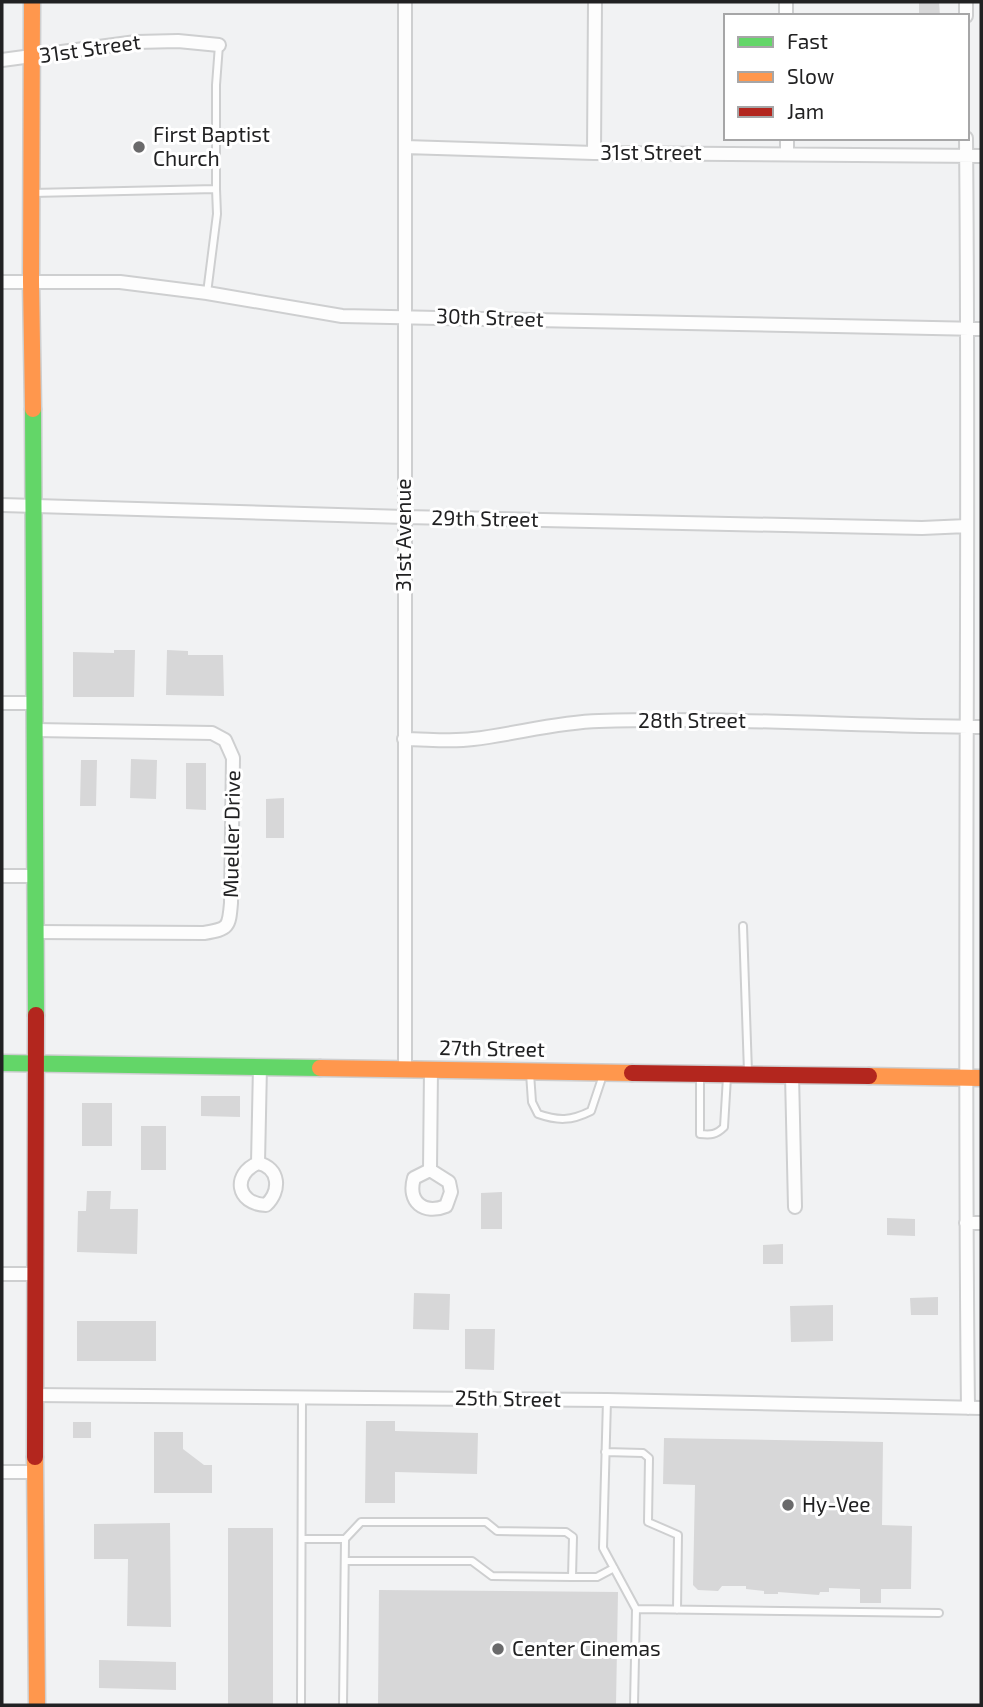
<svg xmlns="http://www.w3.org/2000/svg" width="983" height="1707" viewBox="0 0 983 1707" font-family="'Exo 2',sans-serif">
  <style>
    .building { fill: #d7d7d8 }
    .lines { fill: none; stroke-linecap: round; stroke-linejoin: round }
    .lane-casing { stroke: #cecfd0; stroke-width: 10 }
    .street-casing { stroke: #cecfd0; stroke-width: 16 }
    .fast-casing { stroke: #cecfd0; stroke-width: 19 }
    .slow-casing { stroke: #cecfd0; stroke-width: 19 }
    .jam-casing { stroke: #cecfd0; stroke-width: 19 }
    .lane { stroke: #fdfdfd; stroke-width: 6 }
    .street { stroke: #fdfdfd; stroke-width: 12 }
    .fast { stroke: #63d668; stroke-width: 16 }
    .slow { stroke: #ff974d; stroke-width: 16 }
    .jam { stroke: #b3261e; stroke-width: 16 }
    .poi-dot { fill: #6a6a6b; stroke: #fff; stroke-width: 2.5 }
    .labels { text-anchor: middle; stroke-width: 6; stroke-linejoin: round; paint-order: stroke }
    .street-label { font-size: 21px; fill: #212122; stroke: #fff }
    .poi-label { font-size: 21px; fill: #212122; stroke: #fff; text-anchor: start }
  </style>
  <rect width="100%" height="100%" fill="#f1f2f3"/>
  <!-- building -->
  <path class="building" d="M 919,2 L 939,2 L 940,16 L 919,16 Z
    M 114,650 L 135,650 L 134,697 L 73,697 L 73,652 L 114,653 Z
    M 167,650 L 188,651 L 188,655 L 223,655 L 224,696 L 166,695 Z
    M 131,759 L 157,760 L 156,799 L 130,798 Z
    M 81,760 L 97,760 L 96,806 L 80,806 Z
    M 186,763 L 206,763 L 206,810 L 186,809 Z
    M 284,798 L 284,838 L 266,838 L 266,799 Z
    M 201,1096 L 240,1096 L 240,1117 L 201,1116 Z
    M 82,1103 L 112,1103 L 112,1146 L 82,1146 Z
    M 141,1126 L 166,1126 L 166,1170 L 141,1170 Z
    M 87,1191 L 111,1191 L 110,1209 L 138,1209 L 137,1254 L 77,1252 L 78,1211 L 86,1211 Z
    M 502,1192 L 502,1229 L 481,1229 L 481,1193 Z
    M 887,1218 L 915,1219 L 915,1236 L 887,1235 Z
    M 783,1244 L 783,1264 L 763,1264 L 763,1245 Z
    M 414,1293 L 450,1294 L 449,1330 L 413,1329 Z
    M 938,1297 L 938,1315 L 911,1315 L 910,1298 Z
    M 833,1305 L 833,1341 L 791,1342 L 790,1306 Z
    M 77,1321 L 156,1321 L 156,1361 L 77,1361 Z
    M 465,1329 L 495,1329 L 494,1370 L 465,1369 Z
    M 366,1421 L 395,1421 L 395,1431 L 478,1433 L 477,1474 L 395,1472 L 395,1503 L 365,1503 Z
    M 73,1422 L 91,1422 L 91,1438 L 73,1438 Z
    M 154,1432 L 183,1432 L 183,1449 L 204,1465 L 212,1465 L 212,1493 L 154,1493 Z
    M 664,1438 L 883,1442 L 882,1525 L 912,1526 L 911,1589 L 881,1589 L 881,1603 L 860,1603 L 860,1589 L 829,1588 L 829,1592 L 820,1592 L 819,1595 L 778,1592 L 778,1594 L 764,1594 L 764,1591 L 746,1589 L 746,1586 L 722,1586 L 718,1591 L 698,1590 L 693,1585 L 695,1485 L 663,1484 Z
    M 170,1523 L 171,1627 L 127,1626 L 128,1559 L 94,1559 L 94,1524 Z
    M 228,1528 L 273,1528 L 273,1705 L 228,1705 Z
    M 379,1590 L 618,1592 L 616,1705 L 378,1705 Z
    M 99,1660 L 176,1662 L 176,1690 L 99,1688 Z"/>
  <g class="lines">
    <defs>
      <path id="lane" d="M 216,189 L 216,85 L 219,45
        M 32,193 L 216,189 L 217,214 L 207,293
        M 743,926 L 748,1072
        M 530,1073 L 532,1102 L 538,1114 C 558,1121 571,1121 591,1111 L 603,1075
        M 700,1075 L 700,1134 C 711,1135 716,1135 724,1127 L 727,1077
        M 607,1400 L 603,1548 L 636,1609 L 634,1705
        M 605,1452 L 643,1453 L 649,1458 L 648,1522 L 678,1535 L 677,1610
        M 302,1539 L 345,1539 L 361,1522 L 486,1522 L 497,1531 L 566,1532 L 573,1537 L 572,1577 L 597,1577 L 614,1568
        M 345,1561 L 472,1561 L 492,1576 L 572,1577
        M 636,1609 L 939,1613
        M 301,1705 L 302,1397
        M 343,1705 L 345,1539"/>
      <path id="street" d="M 786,2 L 786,16
        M 966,16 L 966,2
        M 2,60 L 136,42 L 178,41 L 219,45
        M 787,138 L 787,153
        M 966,138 C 970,561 963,985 968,1408
        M 405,147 L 594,153 L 981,156
        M 594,153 L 595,2
        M 2,282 L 120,282 L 207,293 L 342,316 L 981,329
        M 2,505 L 405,517 L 922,528 L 967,526
        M 2,703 L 36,703
        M 36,730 L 212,733 L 225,740 L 233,758 L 231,903 C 229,927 229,929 204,933 L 36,932
        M 404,739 C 427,739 451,742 473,739 C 516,734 557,722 599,721 C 727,717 854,726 981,727
        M 2,876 L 36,876
        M 405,1069 L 405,2
        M 792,1075 L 795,1207
        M 258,1163 C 280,1168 281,1191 266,1205 C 236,1204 232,1174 258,1163 Z
        M 258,1163 L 260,1066
        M 430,1170 L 449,1182 L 451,1192 L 446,1206 C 424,1215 407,1202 414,1178 Z
        M 430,1170 L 431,1069
        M 966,1223 L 981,1223
        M 2,1274 L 35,1274
        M 35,1395 L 607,1400 L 981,1408
        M 2,1472 L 35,1472"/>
      <path id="fast" d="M 33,409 L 36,1015
        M 2,1063 L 320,1068"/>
      <path id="slow" d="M 32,2 L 31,282 L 33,409
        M 320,1068 L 632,1073
        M 869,1076 L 981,1078
        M 35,1457 L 37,1705"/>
      <path id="jam" d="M 632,1073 L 869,1076
        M 35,1457 L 36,1015"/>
    </defs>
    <!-- lane casing -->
    <use href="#lane" class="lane-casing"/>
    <!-- street casing -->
    <use href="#street" class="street-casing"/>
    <!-- fast casing -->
    <use href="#fast" class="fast-casing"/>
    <!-- slow casing -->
    <use href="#slow" class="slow-casing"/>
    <!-- jam casing -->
    <use href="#jam" class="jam-casing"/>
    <!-- lane -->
    <use href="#lane" class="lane"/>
    <!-- street -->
    <use href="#street" class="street"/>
    <!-- fast -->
    <use href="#fast" class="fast"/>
    <!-- slow -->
    <use href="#slow" class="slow"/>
    <!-- jam -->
    <use href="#jam" class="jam"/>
  </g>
  <!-- markers -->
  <g class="poi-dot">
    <circle cx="139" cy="147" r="7"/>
    <circle cx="788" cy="1505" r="7"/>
    <circle cx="498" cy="1649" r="7"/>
  </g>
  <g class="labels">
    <!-- street labels -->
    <g class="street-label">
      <text transform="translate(90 49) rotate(-8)" y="7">31st Street</text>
      <text x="651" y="160">31st Street</text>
      <text transform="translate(490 318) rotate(2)" y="7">30th Street</text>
      <text transform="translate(485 519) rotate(1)" y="7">29th Street</text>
      <text transform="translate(404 535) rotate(-90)" y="7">31st Avenue</text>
      <text x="692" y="728">28th Street</text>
      <text transform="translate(232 834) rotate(-89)" y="7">Mueller Drive</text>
      <text transform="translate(492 1049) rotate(1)" y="7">27th Street</text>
      <text transform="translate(508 1399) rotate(1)" y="7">25th Street</text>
    </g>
    <!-- poi labels -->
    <g class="poi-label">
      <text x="153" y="142">First Baptist<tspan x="153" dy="24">Church</tspan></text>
      <text x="802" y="1512">Hy-Vee</text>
      <text x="512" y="1656">Center Cinemas</text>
    </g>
  </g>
  <!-- border -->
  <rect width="983" height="1707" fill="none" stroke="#212122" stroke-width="7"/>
  <!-- legend -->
  <rect x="724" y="14" width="245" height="126" fill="#ffffff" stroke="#a6a6a7" stroke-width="2"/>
  <rect x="738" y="37" width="35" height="10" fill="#63d668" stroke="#a6a6a7" stroke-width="2"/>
  <text x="787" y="49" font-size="21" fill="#212122">Fast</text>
  <rect x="738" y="72" width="35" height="10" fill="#ff974d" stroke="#a6a6a7" stroke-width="2"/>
  <text x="787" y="84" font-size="21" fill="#212122">Slow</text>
  <rect x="738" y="107" width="35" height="10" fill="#b3261e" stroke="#a6a6a7" stroke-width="2"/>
  <text x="787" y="119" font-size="21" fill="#212122">Jam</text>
</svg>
